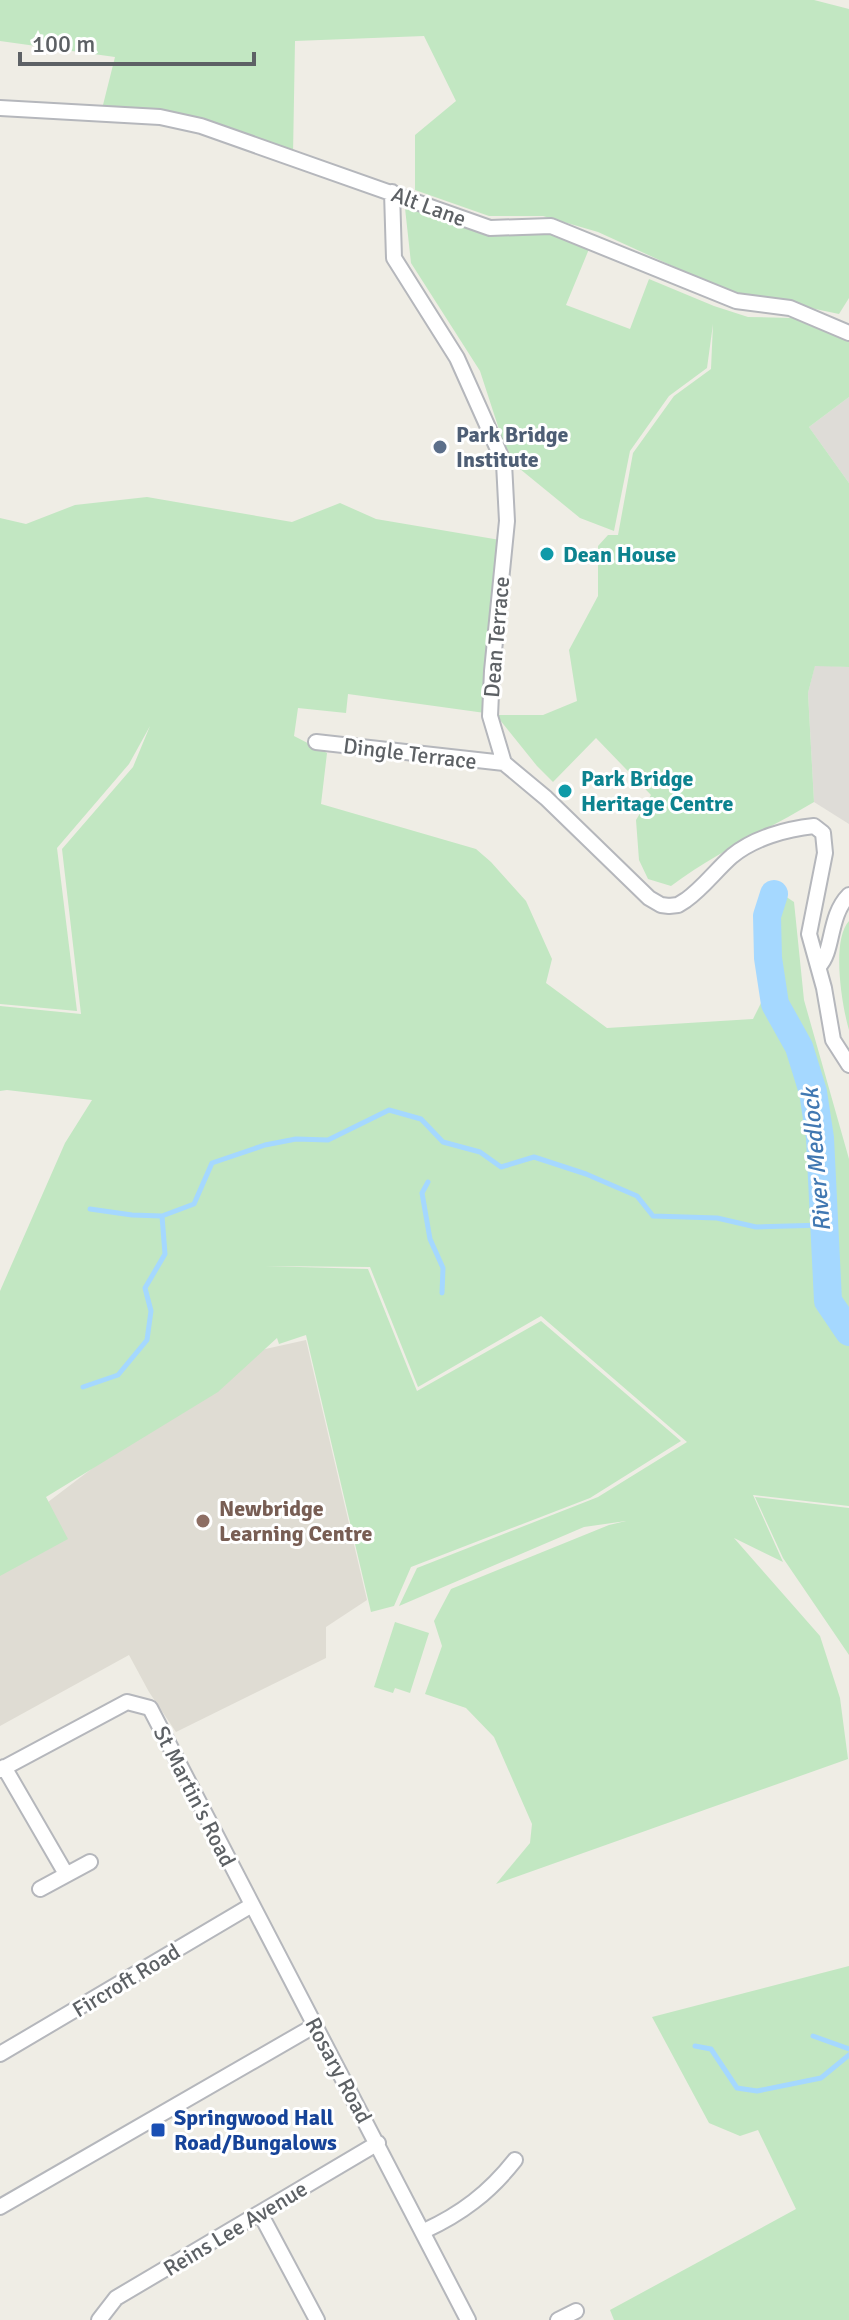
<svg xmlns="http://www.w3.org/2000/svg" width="849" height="2320" viewBox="0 0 849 2320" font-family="Signika,sans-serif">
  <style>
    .industrial { fill: #dedcd7 }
    .education { fill: #dfdcd3 }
    .green { fill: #c2e7c2 }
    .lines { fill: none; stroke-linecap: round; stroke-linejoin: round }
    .stream { stroke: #a5d8ff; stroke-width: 5 }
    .river { stroke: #a5d8ff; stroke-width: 28 }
    .street-casing { stroke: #b5b7bc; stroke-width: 18 }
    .street { stroke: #fff; stroke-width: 14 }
    .service-dot { fill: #5c6f8a; stroke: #fff; stroke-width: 3 }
    .culture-dot { fill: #0f9aa8; stroke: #fff; stroke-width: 3 }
    .education-dot { fill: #8d6e63; stroke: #fff; stroke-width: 3 }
    .transit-dot { fill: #1a4fb4; stroke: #fff; stroke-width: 3 }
    .labels { text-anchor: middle; stroke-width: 6; stroke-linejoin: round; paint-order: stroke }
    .street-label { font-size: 22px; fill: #5d6165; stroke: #fff }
    .service-label { font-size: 22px; font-weight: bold; fill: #4e5e75; stroke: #fff; text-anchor: start }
    .culture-label { font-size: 22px; font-weight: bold; fill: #0d838f; stroke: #fff; text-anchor: start }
    .education-label { font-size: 22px; font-weight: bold; fill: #785e54; stroke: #fff; text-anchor: start }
    .transit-label { font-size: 22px; font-weight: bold; fill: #164399; stroke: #fff; text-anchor: start }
    .water-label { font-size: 24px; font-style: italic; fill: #4178b2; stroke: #fff }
  </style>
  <rect width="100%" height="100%" fill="#efede5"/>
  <!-- industrial -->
  <path class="industrial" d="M 849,397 L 849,483 L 809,427 Z
    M 815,665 L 849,667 L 849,824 L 814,802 L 808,693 Z"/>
  <!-- education -->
  <path class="education" d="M 306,1340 L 367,1600 L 326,1627 L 326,1658 L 176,1732 L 149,1692 L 129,1655 L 0,1726 L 0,1413 L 48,1502 L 243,1354 Z"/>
  <!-- green -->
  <path class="green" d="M 0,0 L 814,0 L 849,9 L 849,298 L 839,314 L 725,290 L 598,232 L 543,216 L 489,216 L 415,190 L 415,135 L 456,101 L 424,36 L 295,41 L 293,155 L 181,113 L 102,109 L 115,57 L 0,41 Z
    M 405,208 L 488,233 L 553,231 L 589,249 L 566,305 L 630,329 L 649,279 L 714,306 L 748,317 L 792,318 L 849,340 L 849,397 L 809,427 L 849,483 L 849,667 L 815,666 L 808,693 L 814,802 C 766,831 716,852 671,886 L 648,879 L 639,860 L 636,820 L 651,795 L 596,738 L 553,782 L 537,766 L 496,715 L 543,715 L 577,701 L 569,650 L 598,596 L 598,546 L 608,535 L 618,535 L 633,453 L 674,396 L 711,369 L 713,324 L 707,368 L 669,396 L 630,451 L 614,531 L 580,518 L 509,460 L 480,371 L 411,263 Z
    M 147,497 L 292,522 L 340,503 L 376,519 L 500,540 L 485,713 L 348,694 L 346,713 L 298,708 L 294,736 L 327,753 L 321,804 L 476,849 L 491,862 L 526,901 L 552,959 L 546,983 L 607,1028 L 753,1019 L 774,977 L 767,884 L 794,902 L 804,1000 L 849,1159 L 849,1506 L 753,1495 L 783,1562 L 734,1538 L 820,1636 L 840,1698 L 848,1759 L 496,1884 L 530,1843 L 532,1824 L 494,1737 L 466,1708 L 425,1694 L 442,1646 L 434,1621 L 451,1589 L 609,1525 L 626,1521 L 584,1527 L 399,1606 L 417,1568 L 598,1497 L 687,1442 L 541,1316 L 418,1387 L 370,1267 L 265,1266 L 368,1269 L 417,1391 L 541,1321 L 681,1441 L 590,1498 L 411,1567 L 394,1606 L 371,1612 L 306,1335 L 279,1344 L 277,1338 L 218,1392 L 46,1497 L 68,1539 L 0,1576 L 0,1291 L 65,1143 L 92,1100 L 7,1090 L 0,1091 L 0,1006 L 81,1014 L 62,849 L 133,767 L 150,726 L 129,764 L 57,848 L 77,1011 L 0,1004 L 0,518 L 26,524 L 75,505 Z
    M 849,921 L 849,1030 C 842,1006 831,941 849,921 Z
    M 755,1497 L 849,1508 L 849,1655 L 783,1558 Z
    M 395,1622 L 429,1633 L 410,1693 L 395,1688 L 393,1693 L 374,1687 Z
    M 849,1966 L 849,2320 L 614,2320 L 610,2310 L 796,2209 L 758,2130 L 740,2136 L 709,2123 L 652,2017 Z"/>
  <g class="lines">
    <!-- stream -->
    <path class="stream" d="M 428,1182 L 422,1193 L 430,1239 L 443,1268 L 442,1293
      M 90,1209 L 132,1215 L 162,1216
      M 83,1387 L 118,1375 L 147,1340 L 151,1311 L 145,1288 L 165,1254 L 162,1216 L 194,1204 L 212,1163 L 265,1145 L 296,1139 L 328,1140 L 389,1110 L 421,1119 L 443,1142 L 480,1152 L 501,1167 L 534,1157 L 586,1174 L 637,1196 L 653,1216 L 717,1218 L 756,1227 L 824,1225
      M 813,2036 L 849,2049
      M 695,2046 L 711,2049 L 737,2088 L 757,2091 L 821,2078 L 849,2055"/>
    <!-- river -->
    <path class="river" d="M 774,894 L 767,916 L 768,958 L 775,1004 L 799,1047 L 813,1092 L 820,1138 L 828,1301 L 849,1332"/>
    <defs>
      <path id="street" d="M 0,108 L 160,117 L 201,126 L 490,228 L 551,226 L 736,301 L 790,308 L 849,333
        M 392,192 L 394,258 L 457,358 L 504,463 L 507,521 L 492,671 L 490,716 L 504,763 L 546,798 L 649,898 L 661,905 L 669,906 L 678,905 L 686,900 C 703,888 716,870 732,856 C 754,838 786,829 814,826 L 823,833 L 825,853 L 809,934 L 824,988 L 833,1040 L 849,1065
        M 316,742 L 504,763
        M 819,966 C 834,951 828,916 849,895
        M 4,1767 L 66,1874
        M 0,1770 L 127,1702 L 150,1708 L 468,2320
        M 40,1889 L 90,1862
        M 0,2054 L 252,1905
        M 0,2207 L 314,2026
        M 260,2213 L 317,2320
        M 424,2231 C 461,2214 489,2193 515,2160
        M 99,2320 L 116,2298 L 378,2143
        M 558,2320 L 576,2311"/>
    </defs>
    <!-- street casing -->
    <use href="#street" class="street-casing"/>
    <!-- street -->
    <use href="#street" class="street"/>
  </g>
  <!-- markers -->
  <circle class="service-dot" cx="440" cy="447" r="8"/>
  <g class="culture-dot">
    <circle cx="547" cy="554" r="8"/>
    <circle cx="565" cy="791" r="8"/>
  </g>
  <circle class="education-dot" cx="203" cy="1521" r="8"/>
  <rect class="transit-dot" x="150" y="2122" width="16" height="16" rx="4"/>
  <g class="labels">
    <!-- street labels -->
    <g class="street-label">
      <text transform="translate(429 206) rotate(20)" y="8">Alt Lane</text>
      <text transform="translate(496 637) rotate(-85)" y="8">Dean Terrace</text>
      <text transform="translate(410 753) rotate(7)" y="8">Dingle Terrace</text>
      <text transform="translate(195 1796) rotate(63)" y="8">St Martin's Road</text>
      <text transform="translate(126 1980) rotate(-31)" y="8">Fircroft Road</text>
      <text transform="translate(339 2070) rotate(62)" y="8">Rosary Road</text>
      <text transform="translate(235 2228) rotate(-31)" y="8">Reins Lee Avenue</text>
    </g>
    <!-- service labels -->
    <g class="service-label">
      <text x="456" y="442">Park Bridge<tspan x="456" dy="25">Institute</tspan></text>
    </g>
    <!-- culture labels -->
    <g class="culture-label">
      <text x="563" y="562">Dean House</text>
      <text x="581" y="786">Park Bridge<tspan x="581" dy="25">Heritage Centre</tspan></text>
    </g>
    <!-- education labels -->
    <g class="education-label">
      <text x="219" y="1516">Newbridge<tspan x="219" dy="25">Learning Centre</tspan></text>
    </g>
    <!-- transit labels -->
    <g class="transit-label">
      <text x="174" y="2125">Springwood Hall<tspan x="174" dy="25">Road/Bungalows</tspan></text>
    </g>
    <!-- water labels -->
    <g class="water-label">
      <text transform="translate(816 1160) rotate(-95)" y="8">River Medlock</text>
    </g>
  </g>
  <!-- scale -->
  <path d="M20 52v12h234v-12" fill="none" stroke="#5d6165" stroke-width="4"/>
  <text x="32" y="52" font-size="24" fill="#5d6165" stroke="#ffffff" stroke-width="6" paint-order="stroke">100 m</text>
</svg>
